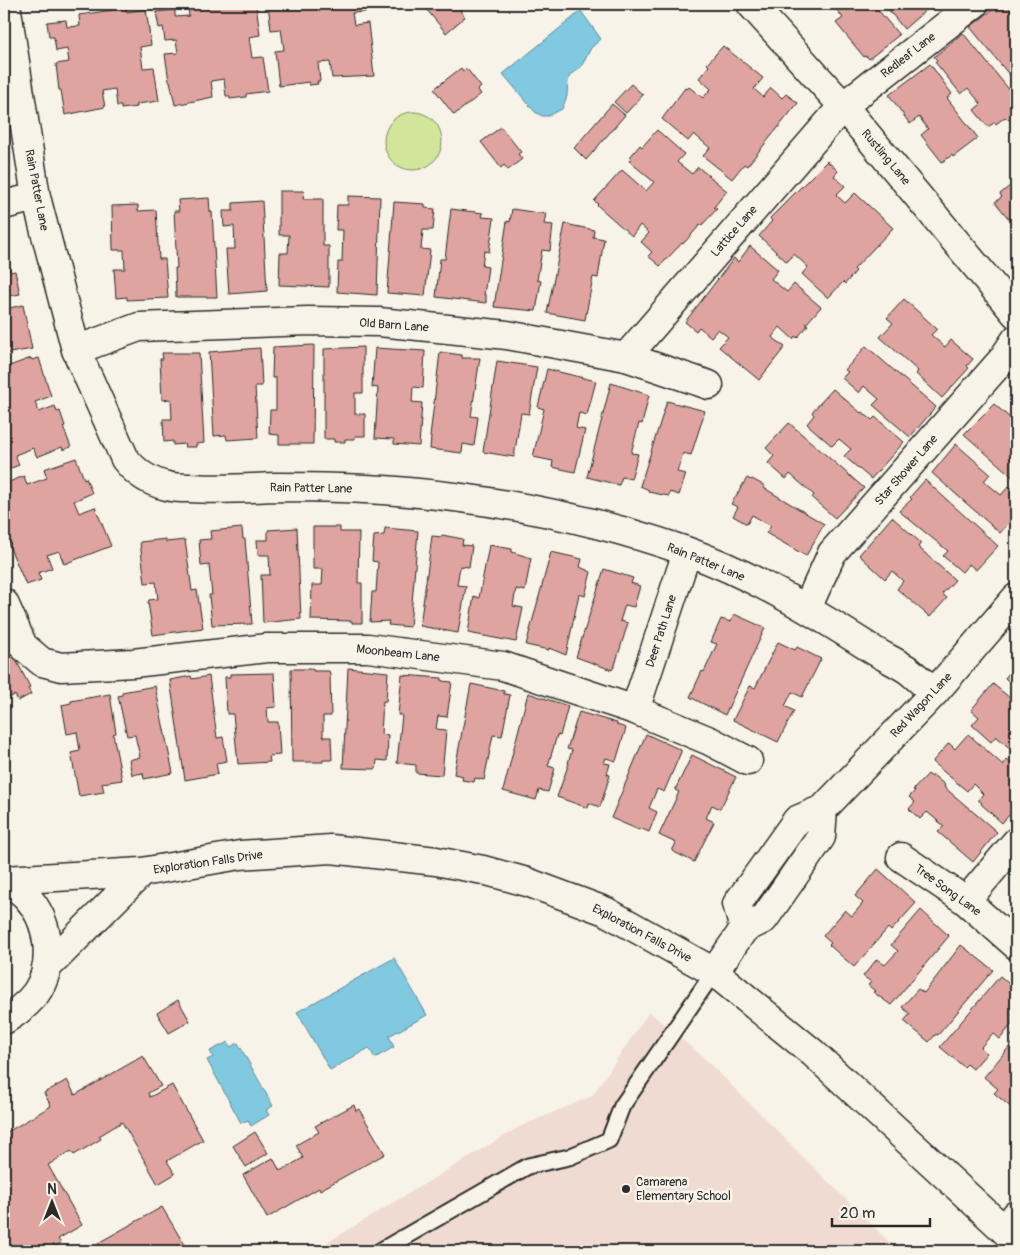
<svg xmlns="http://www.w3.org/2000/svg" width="1020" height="1255" viewBox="0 0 1020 1255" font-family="Pangolin,sans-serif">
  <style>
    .built { fill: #f0dbd2 }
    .green { fill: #d1e69b; stroke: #7e8863 }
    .water { fill: #80c9e1; stroke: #5e8a98 }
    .building { fill: #dfa49f; stroke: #2b2b2b }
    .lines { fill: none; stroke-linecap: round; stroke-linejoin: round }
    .lane-casing { stroke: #2b2b2b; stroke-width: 19 }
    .street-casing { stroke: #2b2b2b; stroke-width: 31 }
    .secondary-casing { stroke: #2b2b2b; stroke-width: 31 }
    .lane { stroke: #f7f3e8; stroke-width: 15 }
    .street { stroke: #f7f3e8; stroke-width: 28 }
    .secondary { stroke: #f7f3e8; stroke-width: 28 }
    .poi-dot { fill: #2b2b2b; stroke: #f7f3e8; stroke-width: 2 }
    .labels { text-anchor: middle; stroke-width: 5; stroke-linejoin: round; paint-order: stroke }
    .street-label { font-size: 12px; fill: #2b2b2b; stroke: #f7f3e8 }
    .poi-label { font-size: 12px; fill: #2b2b2b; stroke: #f7f3e8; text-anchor: start }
  </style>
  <rect width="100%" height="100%" fill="#f7f3e8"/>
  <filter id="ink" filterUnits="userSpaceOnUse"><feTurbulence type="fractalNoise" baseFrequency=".02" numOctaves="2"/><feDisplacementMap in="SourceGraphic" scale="10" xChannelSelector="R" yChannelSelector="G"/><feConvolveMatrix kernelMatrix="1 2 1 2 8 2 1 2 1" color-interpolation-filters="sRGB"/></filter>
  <g filter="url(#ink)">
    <!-- built -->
    <path class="built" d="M 649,1012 L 702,1056 L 898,1251 L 313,1251 L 519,1127 L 592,1096 Z"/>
    <!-- green -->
    <path class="green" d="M384 141a29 29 0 1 1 58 0a29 29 0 1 1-58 0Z"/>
    <!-- water -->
    <path class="water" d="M 581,11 L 601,39 L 591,48 L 581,67 L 570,75 L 568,81 L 567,96 L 562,109 L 548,116 L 542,116 L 535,112 L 503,74 Z
      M 394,958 L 427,1015 L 389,1036 L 394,1047 L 375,1058 L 369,1048 L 330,1070 L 297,1012 Z
      M 228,1042 L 230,1047 L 238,1043 L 273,1106 L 266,1110 L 269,1115 L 251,1126 L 248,1120 L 241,1123 L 207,1060 L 213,1057 L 210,1051 Z"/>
    <!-- building -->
    <path class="building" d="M 197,4 L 256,4 L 260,35 L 249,37 L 252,58 L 263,57 L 268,91 L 246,94 L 246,97 L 230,99 L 229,96 L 226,96 L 224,79 L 211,81 L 213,97 L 175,105 L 170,81 L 169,81 L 165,54 L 178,53 L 176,40 L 165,41 L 163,27 L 159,28 L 156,12 L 175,10 L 175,17 L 189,16 L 188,5 Z
      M 268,4 L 364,4 L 365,12 L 352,13 L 354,25 L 368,23 L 374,76 L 332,78 L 330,62 L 318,63 L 320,81 L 317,81 L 318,84 L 309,85 L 309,82 L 279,86 L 275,51 L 284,50 L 281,29 L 271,30 Z
      M 422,4 L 469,4 L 460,11 L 465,17 L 446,33 Z
      M 821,4 L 831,4 L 825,9 Z
      M 832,4 L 873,4 L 899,35 L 869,59 L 866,56 L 864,57 L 836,23 L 843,18 Z
      M 884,4 L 933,4 L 904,29 Z
      M 1000,4 L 1006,4 L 1016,17 L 1016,83 L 970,27 Z
      M 126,8 L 127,12 L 146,9 L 151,45 L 140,47 L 143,68 L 154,67 L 159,101 L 137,104 L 137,107 L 121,109 L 121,106 L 117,106 L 115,89 L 102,91 L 105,107 L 65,115 L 61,90 L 59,90 L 56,64 L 69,62 L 67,49 L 56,51 L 54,37 L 49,37 L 47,22 L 66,20 L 67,27 L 80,26 L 79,15 Z
      M 963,33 L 1016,98 L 1016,107 L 1013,110 L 1016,114 L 1008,120 L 1005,117 L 996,124 L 995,122 L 988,127 L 974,110 L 981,104 L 968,88 L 961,94 L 935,62 L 937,60 L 934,57 Z
      M 723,46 L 763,78 L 754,89 L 763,97 L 771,88 L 782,98 L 786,94 L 798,103 L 747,166 L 744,164 L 732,179 L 703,156 L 710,148 L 694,134 L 688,141 L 662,119 L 685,88 L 687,89 L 689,87 L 703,98 L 711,89 L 699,78 L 709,66 L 707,64 Z
      M 930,64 L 952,94 L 947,98 L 978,138 L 953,157 L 952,155 L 942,162 L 921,135 L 928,129 L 919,117 L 910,124 L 889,95 Z
      M 461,68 L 463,71 L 467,69 L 481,87 L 478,90 L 481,94 L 454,115 L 434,89 Z
      M 631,84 L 643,95 L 626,113 L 614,102 Z
      M 612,104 L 625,115 L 586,160 L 574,148 Z
      M 501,127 L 521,152 L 518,154 L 522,159 L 508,170 L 504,165 L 501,168 L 481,142 Z
      M 657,130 L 684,154 L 677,162 L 692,174 L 698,167 L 727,191 L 714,207 L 717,209 L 701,226 L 700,225 L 683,244 L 682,243 L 660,266 L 648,256 L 652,252 L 641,242 L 649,233 L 640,225 L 632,236 L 597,205 L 598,204 L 594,201 L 622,170 L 646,191 L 654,182 L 629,161 L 632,158 L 630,157 L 640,145 L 642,147 Z
      M 827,161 L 838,171 L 834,176 L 845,186 L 836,195 L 845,203 L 855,193 L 893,228 L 854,269 L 856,271 L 845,284 L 843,282 L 828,298 L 802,274 L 808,267 L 794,254 L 787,262 L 759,236 L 772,221 L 770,218 Z
      M 1016,181 L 1016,214 L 1009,219 L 995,202 L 1002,197 L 1000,194 Z
      M 279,191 L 304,191 L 303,199 L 323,199 L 323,246 L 329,246 L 329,287 L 279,285 L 280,253 L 288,253 L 289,235 L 279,235 Z
      M 348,196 L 380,197 L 377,295 L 337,292 L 338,262 L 342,262 L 343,230 L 336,230 L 337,205 L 348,205 Z
      M 209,198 L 210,212 L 212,212 L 217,297 L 176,297 L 175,268 L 177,268 L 174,211 L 179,211 L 178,200 Z
      M 262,201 L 267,291 L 229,294 L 226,249 L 235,249 L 234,226 L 224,227 L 223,211 L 233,211 L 233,203 Z
      M 394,202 L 425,204 L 425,208 L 435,209 L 433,230 L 423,230 L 421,249 L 430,250 L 425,296 L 387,293 Z
      M 138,205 L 138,211 L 156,210 L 159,259 L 165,259 L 168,298 L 127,300 L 127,297 L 116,298 L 114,269 L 125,269 L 124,250 L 113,250 L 112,206 Z
      M 451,209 L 483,213 L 482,217 L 494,218 L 489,252 L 484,251 L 482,266 L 488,267 L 484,295 L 486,295 L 486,303 L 436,297 L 440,259 L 445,259 Z
      M 512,209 L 546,214 L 544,224 L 553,225 L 550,251 L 542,250 L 537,280 L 541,281 L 536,311 L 494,307 L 507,221 L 510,222 Z
      M 565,224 L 594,230 L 593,237 L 604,239 L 598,278 L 593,277 L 585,320 L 547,313 Z
      M 750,246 L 778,270 L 771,279 L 787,292 L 794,284 L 821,307 L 806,324 L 808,325 L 797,338 L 795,336 L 793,339 L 780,327 L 772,337 L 785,347 L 759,380 L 719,347 L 728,337 L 718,329 L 711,337 L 699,327 L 696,331 L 685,322 L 734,258 L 738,262 Z
      M 4,254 L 6,254 L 10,272 L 15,271 L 20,294 L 4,297 Z
      M 904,299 L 937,329 L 931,335 L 945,347 L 951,340 L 973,359 L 967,366 L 969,368 L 942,398 L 916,374 L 918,371 L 880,337 L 893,323 L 887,318 Z
      M 4,301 L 5,309 L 23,305 L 32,349 L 4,354 Z
      M 314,345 L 313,444 L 279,444 L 279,435 L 269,434 L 270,410 L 276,410 L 276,378 L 272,378 L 273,347 Z
      M 866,346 L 936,407 L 910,437 L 873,405 L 879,399 L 864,386 L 859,393 L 842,378 L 848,372 L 845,370 Z
      M 363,347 L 363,393 L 355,393 L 355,414 L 365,414 L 365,436 L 355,436 L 355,439 L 345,439 L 345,442 L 334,442 L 334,439 L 324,439 L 324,349 Z
      M 260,348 L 262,386 L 255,386 L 258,438 L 227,440 L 226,435 L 214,436 L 209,352 Z
      M 375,348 L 425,351 L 423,388 L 413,387 L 412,402 L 422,403 L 419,446 L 394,444 L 394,439 L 375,438 L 378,388 L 372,387 Z
      M 440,352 L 462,355 L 462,358 L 480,358 L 471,416 L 478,417 L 474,446 L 463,444 L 462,453 L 430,449 L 431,437 L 430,437 Z
      M 162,353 L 199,353 L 204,443 L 196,444 L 196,447 L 185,447 L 184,444 L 173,445 L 173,441 L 164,442 L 163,419 L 172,419 L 171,399 L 162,400 L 160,359 L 163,359 Z
      M 31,358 L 32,360 L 39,358 L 51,396 L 35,402 L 39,412 L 55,406 L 57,412 L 60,411 L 65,426 L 63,427 L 71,447 L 63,450 L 62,447 L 37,457 L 33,448 L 15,455 L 19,465 L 4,471 L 4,368 Z
      M 497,361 L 537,367 L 529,414 L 521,413 L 514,457 L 483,452 Z
      M 547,369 L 596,381 L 587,415 L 579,413 L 576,428 L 585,430 L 575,472 L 552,467 L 553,461 L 533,457 L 544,409 L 538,407 Z
      M 611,383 L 649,395 L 642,424 L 639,423 L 631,453 L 638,454 L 631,479 L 622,477 L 619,485 L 587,477 Z
      M 833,389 L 861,413 L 862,412 L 872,420 L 875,417 L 904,442 L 871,479 L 844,456 L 851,449 L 839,439 L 832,446 L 807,424 L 814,415 L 812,412 Z
      M 667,401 L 705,411 L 691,455 L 683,453 L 677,472 L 686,474 L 679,495 L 670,492 L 669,496 L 648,492 L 649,490 L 640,486 Z
      M 994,404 L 1016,423 L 1016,480 L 964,434 Z
      M 789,423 L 864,488 L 835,518 L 812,498 L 814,495 L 790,474 L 786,479 L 768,463 L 774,456 L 766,448 Z
      M 956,444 L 990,474 L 984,481 L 1001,495 L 1009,486 L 1016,493 L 1016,500 L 1013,504 L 1016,507 L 1016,515 L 1000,533 L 932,473 Z
      M 76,458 L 84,479 L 86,478 L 92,493 L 74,501 L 79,513 L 95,507 L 111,546 L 64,564 L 59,551 L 47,555 L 52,568 L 38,573 L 41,580 L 26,585 L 4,534 L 4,484 L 24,476 L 27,485 L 47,478 L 44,469 Z
      M 747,478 L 751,480 L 752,479 L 765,486 L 764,488 L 824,524 L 806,556 L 766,533 L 771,526 L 752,515 L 747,524 L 733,516 L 738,507 L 731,504 Z
      M 925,480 L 998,546 L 976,570 L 969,564 L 962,572 L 943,556 L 948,551 L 899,511 L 912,499 L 910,497 Z
      M 892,517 L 921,543 L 918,547 L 955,580 L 942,594 L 947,598 L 930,617 L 897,589 L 903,581 L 892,571 L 885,579 L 859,555 Z
      M 313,527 L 340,527 L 340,532 L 359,532 L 358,583 L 362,583 L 362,623 L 352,623 L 352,621 L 311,620 L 312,585 L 322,585 L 323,569 L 313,569 Z
      M 242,528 L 243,539 L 245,539 L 252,624 L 212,625 L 209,595 L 212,595 L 209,565 L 201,566 L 199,540 L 211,539 L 210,531 Z
      M 297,528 L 301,619 L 263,623 L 261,575 L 270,575 L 269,555 L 258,555 L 257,540 L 268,540 L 268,530 Z
      M 385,528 L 418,531 L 410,627 L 388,625 L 389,621 L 370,622 L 372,592 L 376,592 L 378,562 L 372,561 L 374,536 L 384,535 Z
      M 442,535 L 463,539 L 462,545 L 472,546 L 469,567 L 460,566 L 457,585 L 466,586 L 458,633 L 420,626 L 432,536 L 442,537 Z
      M 166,539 L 166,542 L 185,540 L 192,591 L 197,590 L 203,628 L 153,635 L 148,602 L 149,600 L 158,599 L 156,582 L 145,583 L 140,542 Z
      M 489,545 L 512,549 L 512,552 L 531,558 L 525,591 L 516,589 L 513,606 L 523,608 L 516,642 L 468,633 L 474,596 L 479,598 Z
      M 551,552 L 582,559 L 580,567 L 591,572 L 585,596 L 579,594 L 566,655 L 549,648 L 549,650 L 526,645 Z
      M 604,569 L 633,578 L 631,583 L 640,586 L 634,607 L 625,605 L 620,621 L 628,623 L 615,665 L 612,670 L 576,657 Z
      M 734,614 L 765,628 L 725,715 L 690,697 L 702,671 L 704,672 L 717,644 L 711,642 L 721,619 L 731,622 Z
      M 4,629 L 20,660 L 17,662 L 30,687 L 28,688 L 31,694 L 18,701 L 15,695 L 4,700 Z
      M 778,642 L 795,650 L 797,647 L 821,659 L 802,697 L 792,692 L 785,706 L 794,711 L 778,742 L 733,720 L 750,686 L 755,688 Z
      M 1016,665 L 1016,688 L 1005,678 Z
      M 348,668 L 388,672 L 386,701 L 383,701 L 381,734 L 388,735 L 387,761 L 377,760 L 376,769 L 343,768 Z
      M 291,669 L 313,669 L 313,671 L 329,671 L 330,674 L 331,716 L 323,716 L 323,737 L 331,737 L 332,760 L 323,760 L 323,762 L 292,762 Z
      M 274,673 L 276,707 L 267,708 L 268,722 L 278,722 L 280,755 L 269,756 L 270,762 L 238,764 L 233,714 L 227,714 L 225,677 L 230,677 L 230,674 Z
      M 402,675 L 442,678 L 442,681 L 452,682 L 447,717 L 438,716 L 436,729 L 446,730 L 442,775 L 416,773 L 416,765 L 397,763 L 402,715 L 398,715 Z
      M 191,676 L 192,679 L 209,676 L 217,738 L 223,737 L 227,761 L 216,763 L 218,774 L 185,780 L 170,680 Z
      M 471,684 L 504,691 L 504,694 L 510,695 L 502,736 L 493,735 L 484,780 L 475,778 L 474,782 L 462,780 L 463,776 L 454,774 Z
      M 993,684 L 1016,703 L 1016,754 L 996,736 L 991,742 L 972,725 L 979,717 L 971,710 Z
      M 155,686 L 173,773 L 144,779 L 143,773 L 132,775 L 129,760 L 140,757 L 135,735 L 127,736 L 118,696 L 122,695 L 122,692 Z
      M 528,693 L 568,706 L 560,736 L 557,735 L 548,766 L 555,768 L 548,792 L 539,790 L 536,800 L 503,791 Z
      M 110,694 L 116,733 L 113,734 L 122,780 L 102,783 L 104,792 L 79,796 L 71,753 L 80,751 L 77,732 L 67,734 L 62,705 L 71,703 L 71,701 Z
      M 579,712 L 617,723 L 617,725 L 626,728 L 616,761 L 606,758 L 604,763 L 610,764 L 607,774 L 610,775 L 600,807 L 589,803 L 588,808 L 557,797 L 569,763 L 568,763 L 572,750 L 567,749 Z
      M 646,734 L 681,750 L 681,752 L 664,792 L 657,789 L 649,808 L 657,812 L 649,832 L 640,828 L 639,830 L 611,818 Z
      M 968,734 L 1003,765 L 1007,760 L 1016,768 L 1016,811 L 1011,817 L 1009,815 L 1002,823 L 981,804 L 982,803 L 978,800 L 983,794 L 973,784 L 967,791 L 932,762 L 949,743 L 955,749 Z
      M 692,755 L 736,777 L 720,809 L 712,805 L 706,818 L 714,822 L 694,862 L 672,851 L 676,843 L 659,835 L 679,792 L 675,790 Z
      M 928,774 L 932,777 L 933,775 L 945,785 L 944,787 L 997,832 L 973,862 L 938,832 L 944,826 L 927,812 L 920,819 L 909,809 L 915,802 L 909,797 L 915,791 L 913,790 Z
      M 878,869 L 916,903 L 891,931 L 888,928 L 854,967 L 829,945 L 831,943 L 823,936 L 845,910 L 852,916 L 863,903 L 855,896 Z
      M 1016,876 L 1016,886 L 1011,882 Z
      M 921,910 L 949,936 L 891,1005 L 873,992 L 875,991 L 868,985 L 871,982 L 863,976 L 877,959 L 885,965 L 898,951 L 891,945 Z
      M 961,945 L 993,970 L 938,1035 L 936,1034 L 929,1042 L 904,1021 L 910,1014 L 902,1007 L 918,989 L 924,993 Z
      M 1000,976 L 1016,990 L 1016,1019 L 1000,1039 L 993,1033 L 981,1047 L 987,1053 L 973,1069 L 967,1064 L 964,1067 L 940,1047 Z
      M 178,1000 L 190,1021 L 169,1033 L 157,1013 Z
      M 1016,1030 L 1016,1106 L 1013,1109 L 994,1093 L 998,1089 L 984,1077 L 1016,1039 L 1011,1036 Z
      M 143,1056 L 161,1086 L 148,1093 L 150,1097 L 172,1085 L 203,1140 L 167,1161 L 175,1174 L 158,1184 L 122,1122 L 99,1136 L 101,1139 L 74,1155 L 71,1151 L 48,1165 L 82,1225 L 58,1239 L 61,1243 L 46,1251 L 8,1251 L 4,1244 L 4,1134 L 51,1106 L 44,1093 L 67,1080 L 75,1095 Z
      M 354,1105 L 356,1111 L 359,1109 L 385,1154 L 320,1190 L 319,1188 L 267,1218 L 243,1175 L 273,1158 L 280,1171 L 303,1158 L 296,1145 L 319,1132 L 315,1126 Z
      M 255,1132 L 268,1153 L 246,1167 L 233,1146 Z
      M 162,1207 L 188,1251 L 103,1251 L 98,1243 Z"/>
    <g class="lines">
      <defs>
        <path id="lane" d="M 380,1251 L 528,1166 L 569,1157 L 609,1140 L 622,1106 L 714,972"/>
        <path id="street" d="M 6,4 L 36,197 L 76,350 L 125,459 C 136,473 149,482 167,486 C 174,488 182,488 189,488 C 218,490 247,488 276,487 C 316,487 357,488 397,491 C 495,499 594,519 686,551 C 751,574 812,611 870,648 C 882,656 896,662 908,670 C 917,677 925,685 934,693
          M 751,4 L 843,106 L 1016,314
          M 4,205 L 36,197
          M 76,350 L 139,327 L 308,321 L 379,322 L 507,335 L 626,357 L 709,385
          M 626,357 L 843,106 L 974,4
          M 4,603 L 23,646 L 42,662 L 61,667 L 133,663 L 267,648 L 368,648 L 503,666 L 635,710 L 710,741 L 748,761
          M 807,608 L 832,553 L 1002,360 L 1016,339
          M 635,710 L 687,552
          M 901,857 L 966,901 L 1016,945
          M 966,901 L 1016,842
          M 744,929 L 737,904 L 797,820 L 823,809 L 934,693 L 1016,598
          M 714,972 L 744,929 L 764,919 L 821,837 L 823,809
          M 1004,1229 L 1016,1215"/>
        <path id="secondary" d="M 4,880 L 142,872 L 240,855 L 331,849 L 436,861 L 483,870 L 527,882 L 605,911 L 714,972 L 813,1053 L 1016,1241
          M 4,880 C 11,885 20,890 26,896 C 49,920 56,964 36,993 C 27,1005 16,1013 4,1020
          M 46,968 L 142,872"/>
      </defs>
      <!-- lane casing -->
      <use href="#lane" class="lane-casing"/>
      <!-- street casing -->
      <use href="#street" class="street-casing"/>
      <!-- secondary casing -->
      <use href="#secondary" class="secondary-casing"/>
      <!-- lane -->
      <use href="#lane" class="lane"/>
      <!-- street -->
      <use href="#street" class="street"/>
      <!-- secondary -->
      <use href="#secondary" class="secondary"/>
    </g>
  </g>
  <!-- markers -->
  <circle class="poi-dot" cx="626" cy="1189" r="5"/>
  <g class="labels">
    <!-- street labels -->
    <g class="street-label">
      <text transform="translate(908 55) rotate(-38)" y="4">Redleaf Lane</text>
      <text transform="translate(886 157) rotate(50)" y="4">Rustling Lane</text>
      <text transform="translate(37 190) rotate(79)" y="4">Rain Patter Lane</text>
      <text transform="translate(734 231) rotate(-49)" y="4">Lattice Lane</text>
      <text transform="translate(394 325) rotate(4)" y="4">Old Barn Lane</text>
      <text transform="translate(906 470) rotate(-49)" y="4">Star Shower Lane</text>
      <text transform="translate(311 488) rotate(1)" y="4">Rain Patter Lane</text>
      <text transform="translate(706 562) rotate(22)" y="4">Rain Patter Lane</text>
      <text transform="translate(661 631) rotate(-72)" y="4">Deer Path Lane</text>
      <text transform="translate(398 653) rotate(6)" y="4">Moonbeam Lane</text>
      <text transform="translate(921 705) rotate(-47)" y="4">Red Wagon Lane</text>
      <text transform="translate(208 862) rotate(-8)" y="4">Exploration Falls Drive</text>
      <text transform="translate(948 890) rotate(36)" y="4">Tree Song Lane</text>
      <text transform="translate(642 933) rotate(28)" y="4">Exploration Falls Drive</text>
    </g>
    <!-- poi labels -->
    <g class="poi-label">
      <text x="636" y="1186">Camarena<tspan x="636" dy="14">Elementary School</tspan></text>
    </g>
  </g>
  <!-- margin -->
  <rect width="1020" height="1255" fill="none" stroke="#f7f3e8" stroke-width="20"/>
  <rect x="10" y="10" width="1000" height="1235" fill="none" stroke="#2b2b2b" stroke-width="2" filter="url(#ink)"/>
  <!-- north arrow -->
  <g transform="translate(52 1202)" stroke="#f7f3e8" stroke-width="4" paint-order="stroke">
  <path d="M0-4L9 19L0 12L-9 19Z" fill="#2b2b2b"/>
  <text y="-8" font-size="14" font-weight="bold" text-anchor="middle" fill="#2b2b2b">N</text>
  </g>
  <!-- scale -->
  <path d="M832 1218v8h98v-8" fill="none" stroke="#2b2b2b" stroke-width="2.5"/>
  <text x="840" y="1218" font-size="15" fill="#2b2b2b" stroke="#f7f3e8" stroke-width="4" paint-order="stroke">20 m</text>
</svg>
